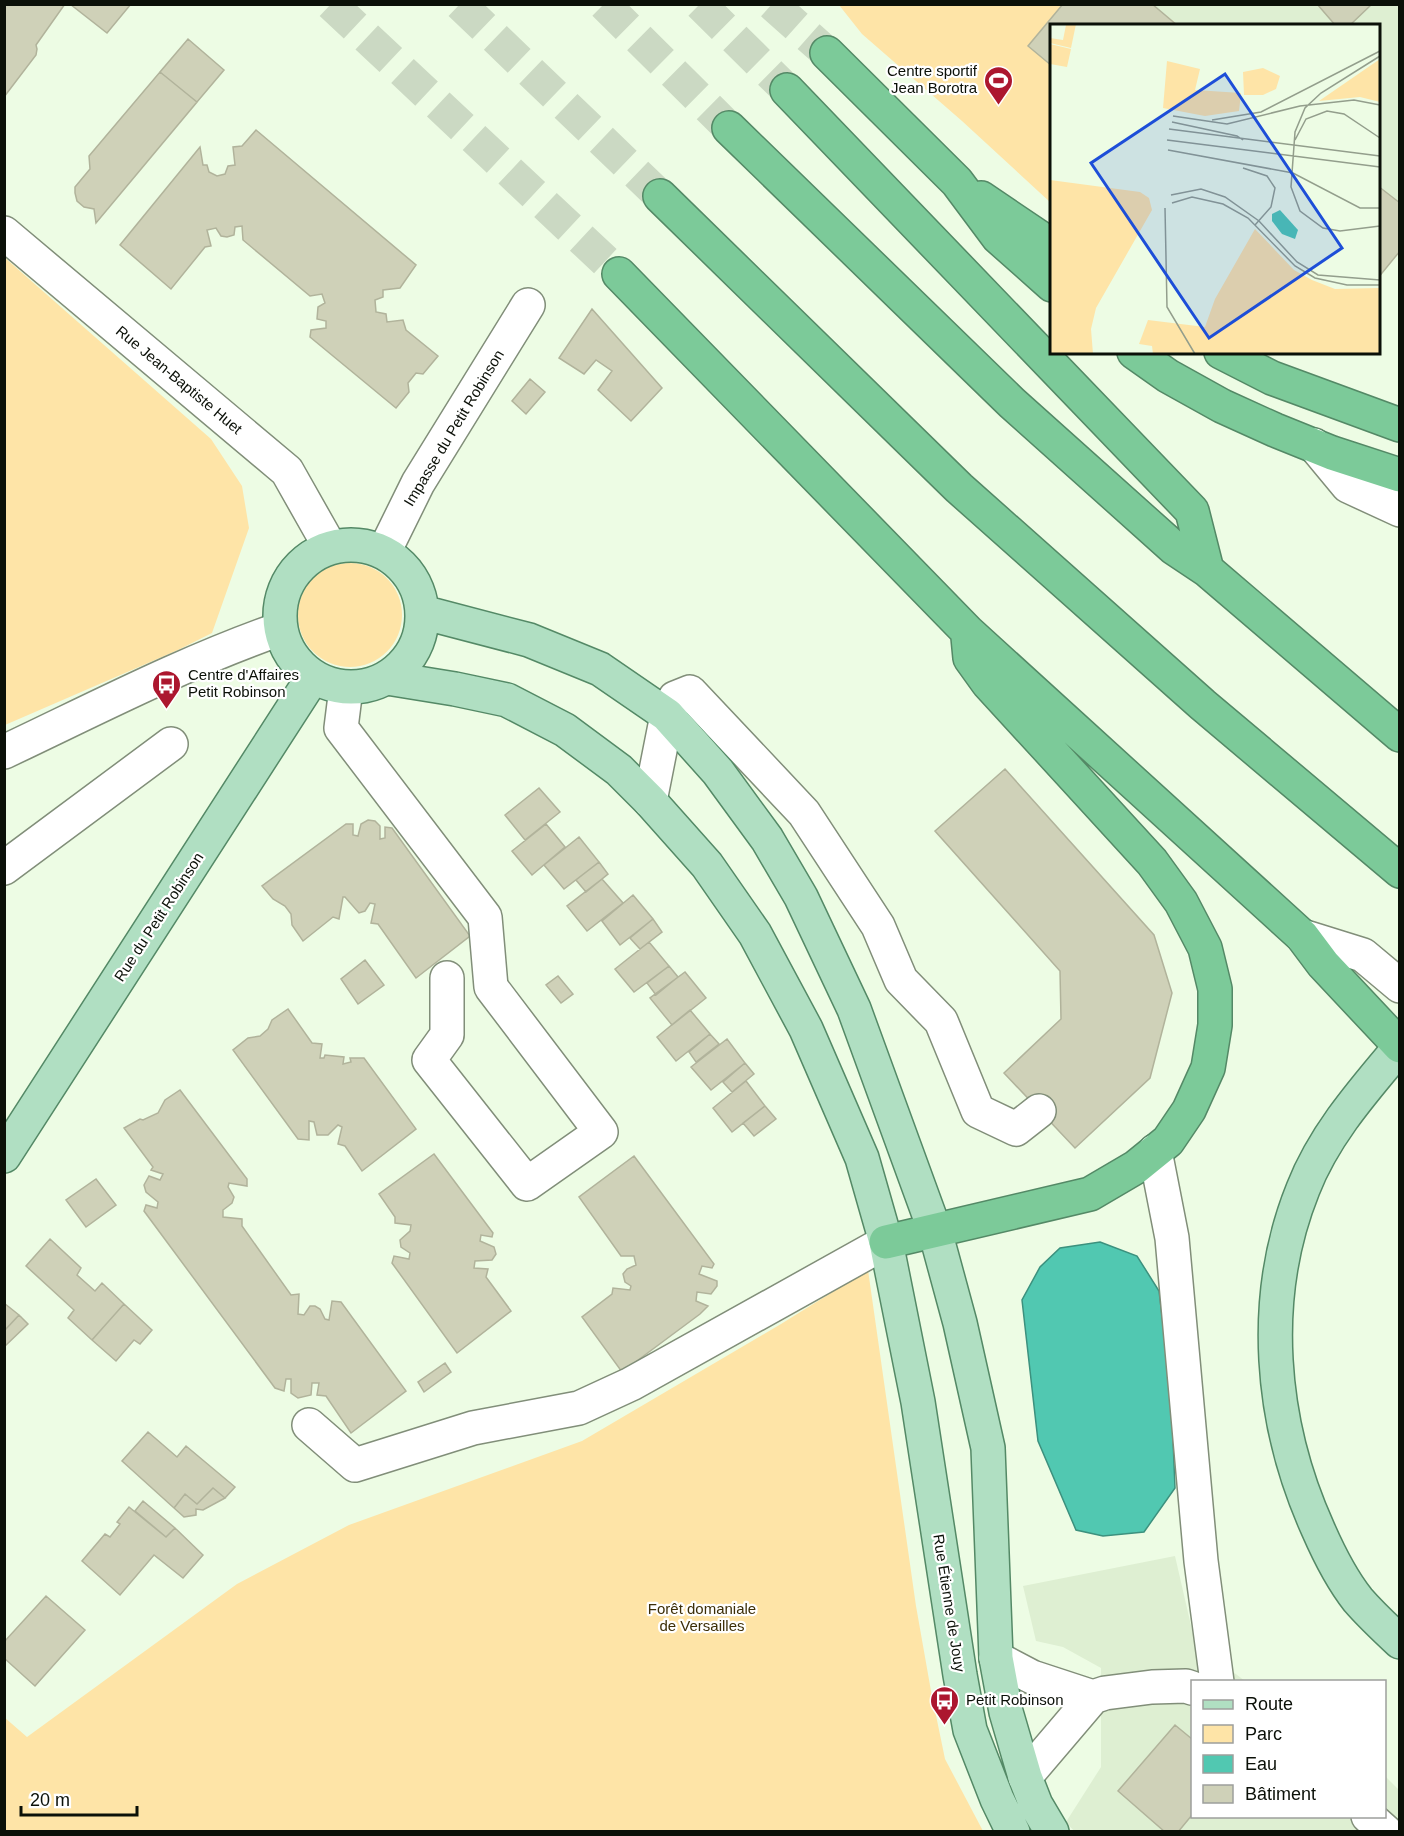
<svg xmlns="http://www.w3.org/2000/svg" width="1404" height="1836" viewBox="0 0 1404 1836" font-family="Helvetica,sans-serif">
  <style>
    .built { fill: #deefd2 }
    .green { fill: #fee4a7 }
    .water { fill: #51c8b1; stroke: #3c917e; stroke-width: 1.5 }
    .building { fill: #cfd1b8; stroke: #b1b39b; stroke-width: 1.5 }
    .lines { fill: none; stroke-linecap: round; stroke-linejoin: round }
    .highway-tunnel { stroke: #cbd9c3; stroke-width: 33; stroke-dasharray: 33 16; stroke-linecap: butt }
    .minor-casing { stroke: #818e79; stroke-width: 36 }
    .major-casing { stroke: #548966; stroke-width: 36 }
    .highway-casing { stroke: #548966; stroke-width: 36 }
    .minor { stroke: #fff; stroke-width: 33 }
    .major { stroke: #b0dfc2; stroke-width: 33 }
    .highway { stroke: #7cca99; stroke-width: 33 }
    .labels { text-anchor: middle; stroke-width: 4.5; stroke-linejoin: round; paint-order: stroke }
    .poi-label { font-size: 15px; fill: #0b1008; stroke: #fff; text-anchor: start }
    .street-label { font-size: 15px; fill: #0b1008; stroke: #fff }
    .park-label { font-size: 15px; fill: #3c2e07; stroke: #fff }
    .inset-road { fill: none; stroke: #939e8c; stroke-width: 1.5 }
    .view { fill: #1d4ed8; fill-opacity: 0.15; stroke: #1d4ed8; stroke-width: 3 }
    .inset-edge { fill: none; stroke: #0b1008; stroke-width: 3 }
  </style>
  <rect width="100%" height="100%" fill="#edfce4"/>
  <!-- built -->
  <path class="built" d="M 1152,5 L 1399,5 L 1399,203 L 1379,186 L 1378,26 L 1178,25 Z
    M 1175,1556 L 1195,1643 L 1245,1681 L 1192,1682 L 1192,1816 L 1384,1816 L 1385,1776 L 1399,1790 L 1399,1831 L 1074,1831 L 1066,1822 L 1101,1767 L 1101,1668 L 1063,1647 L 1036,1641 L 1023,1586 Z"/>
  <!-- green -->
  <path class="green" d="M 839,5 L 1152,5 L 1178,25 L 1052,26 L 1051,203 L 962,121 L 862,34 Z
    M 4,257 L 211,439 L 242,486 L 249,528 L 212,633 L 178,650 L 5,725 Z
    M298 615a52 52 0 1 1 104 0a52 52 0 1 1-104 0Z
    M 868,1270 L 916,1606 L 931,1691 L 945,1759 L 983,1831 L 5,1831 L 4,1717 L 27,1737 L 237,1584 L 349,1525 L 582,1441 L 781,1324 Z"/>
  <!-- water -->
  <path class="water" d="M 1100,1242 L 1137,1256 L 1159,1291 L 1171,1390 L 1175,1488 L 1144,1532 L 1103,1536 L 1076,1530 L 1038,1441 L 1022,1300 L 1040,1267 L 1060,1248 Z"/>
  <!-- building -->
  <path class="building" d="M 4,4 L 65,4 L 36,45 L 37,49 L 36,55 L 4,97 Z
    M 70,4 L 131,4 L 107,33 Z
    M 1063,4 L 1152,4 L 1178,26 L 1052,26 L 1052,66 L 1028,46 Z
    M 1317,4 L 1372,4 L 1349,26 L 1336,26 Z
    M 188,39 L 224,70 L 197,102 L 160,72 Z
    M 160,72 L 197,102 L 96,223 L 94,209 L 84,207 L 77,201 L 75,193 L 75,187 L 90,169 L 89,156 Z
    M 256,130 L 416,265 L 400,288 L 383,290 L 383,297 L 375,300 L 376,312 L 386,314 L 387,322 L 403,320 L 406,330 L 438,356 L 423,374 L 416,373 L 408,383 L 409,392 L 396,408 L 310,337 L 311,330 L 326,328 L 326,321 L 317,319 L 318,307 L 325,303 L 322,294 L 310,296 L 243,240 L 242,226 L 235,227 L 234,235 L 227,237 L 221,236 L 216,228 L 207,230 L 211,246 L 205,247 L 171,289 L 120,245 L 200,147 L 203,165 L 207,165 L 209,172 L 217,176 L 225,174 L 228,166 L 235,165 L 233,147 L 242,146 Z
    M 1378,186 L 1400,203 L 1400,251 L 1378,278 Z
    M 592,309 L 662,388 L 631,421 L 598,390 L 612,371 L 596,360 L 584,374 L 559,358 Z
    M 530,379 L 545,392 L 526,414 L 512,401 Z
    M 1005,769 L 1154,935 L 1172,993 L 1150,1078 L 1075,1148 L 1004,1073 L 1061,1019 L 1060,971 L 935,831 Z
    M 539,788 L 560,812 L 525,840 L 505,815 Z
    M 368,820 L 375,821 L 380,826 L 380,839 L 385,838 L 385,827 L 392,828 L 470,936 L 416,978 L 378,924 L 371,923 L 375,904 L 370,903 L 365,911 L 359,913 L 345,897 L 343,897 L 339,919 L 333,917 L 303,941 L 292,925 L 291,914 L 285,906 L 273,899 L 262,886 L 346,824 L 353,824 L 353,835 L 358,836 L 361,824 Z
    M 546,824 L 565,847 L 532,875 L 512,851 Z
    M 579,837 L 599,862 L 564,889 L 544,865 Z
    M 599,862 L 608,874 L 586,892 L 576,880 Z
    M 602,879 L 623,903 L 587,931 L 567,906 Z
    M 633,895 L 653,919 L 620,945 L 602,921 Z
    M 653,919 L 662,932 L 640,949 L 630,938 Z
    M 649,942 L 669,966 L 634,992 L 615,969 Z
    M 365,960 L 384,985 L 358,1004 L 341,979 Z
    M 669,966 L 678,977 L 656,995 L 647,983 Z
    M 685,972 L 706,998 L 672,1025 L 650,998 Z
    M 558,976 L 573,994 L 561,1003 L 546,985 Z
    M 288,1009 L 312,1043 L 322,1044 L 320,1058 L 324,1058 L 325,1055 L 344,1057 L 343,1064 L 351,1062 L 350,1058 L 364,1058 L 416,1129 L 362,1171 L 345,1146 L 338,1144 L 342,1127 L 338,1125 L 328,1135 L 317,1135 L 314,1122 L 309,1121 L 309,1140 L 298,1139 L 233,1050 L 248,1038 L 260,1036 L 268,1029 L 272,1020 Z
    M 690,1010 L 710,1034 L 676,1061 L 657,1037 Z
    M 710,1034 L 719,1044 L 696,1062 L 689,1052 Z
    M 727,1039 L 745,1063 L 711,1090 L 691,1067 Z
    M 745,1063 L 754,1074 L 732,1092 L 723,1082 Z
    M 746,1081 L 765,1106 L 732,1132 L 713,1108 Z
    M 180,1090 L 247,1179 L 247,1186 L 229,1183 L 228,1187 L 234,1197 L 232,1203 L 223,1210 L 223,1217 L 242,1219 L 242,1226 L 291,1295 L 299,1294 L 298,1314 L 304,1315 L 310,1306 L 315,1306 L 320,1309 L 325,1319 L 329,1320 L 332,1301 L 341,1302 L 406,1391 L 351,1433 L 326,1396 L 317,1395 L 319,1383 L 312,1383 L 311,1395 L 298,1398 L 291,1393 L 291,1379 L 286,1379 L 284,1391 L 275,1388 L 144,1211 L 146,1205 L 157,1208 L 158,1202 L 146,1192 L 144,1185 L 149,1176 L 160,1180 L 163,1174 L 151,1170 L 153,1167 L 124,1128 L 140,1119 L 143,1120 L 158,1113 L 165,1100 Z
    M 765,1106 L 776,1119 L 754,1136 L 743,1123 Z
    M 434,1154 L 493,1233 L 492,1237 L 481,1235 L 480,1241 L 494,1247 L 496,1254 L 492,1260 L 475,1261 L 474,1268 L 488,1269 L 486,1277 L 511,1311 L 457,1353 L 392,1263 L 394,1256 L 409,1259 L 410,1253 L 401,1247 L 400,1240 L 410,1231 L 411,1225 L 395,1223 L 395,1217 L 379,1194 Z
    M 634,1156 L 714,1264 L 712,1268 L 702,1266 L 699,1274 L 717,1281 L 717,1286 L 711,1294 L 697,1292 L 696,1301 L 708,1306 L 700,1314 L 622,1372 L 582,1317 L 612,1294 L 613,1288 L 630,1290 L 631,1286 L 625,1282 L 623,1274 L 627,1269 L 636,1265 L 634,1256 L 621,1256 L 579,1197 Z
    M 96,1179 L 116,1205 L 86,1227 L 66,1200 Z
    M 50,1239 L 81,1268 L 77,1275 L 95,1291 L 102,1283 L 124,1304 L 92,1340 L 68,1318 L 74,1310 L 26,1266 Z
    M 4,1303 L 19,1315 L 4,1331 Z
    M 124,1304 L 152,1330 L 140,1344 L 134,1340 L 116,1361 L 92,1340 Z
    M 19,1315 L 28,1324 L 4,1347 L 4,1331 Z
    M 445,1363 L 451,1372 L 424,1392 L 418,1382 Z
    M 148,1432 L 177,1457 L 186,1446 L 235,1487 L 225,1498 L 213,1488 L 197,1504 L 185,1494 L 174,1508 L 122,1461 Z
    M 213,1488 L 225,1498 L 203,1510 L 196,1509 L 196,1515 L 184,1517 L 174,1508 L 185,1494 L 197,1504 Z
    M 143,1501 L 175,1528 L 166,1537 L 135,1511 Z
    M 129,1507 L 166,1537 L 175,1528 L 203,1555 L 183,1578 L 154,1555 L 120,1595 L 82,1561 L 105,1534 L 110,1537 L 120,1524 L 117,1522 Z
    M 46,1596 L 85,1630 L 35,1686 L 4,1658 L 4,1642 Z
    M 1175,1725 L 1192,1739 L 1192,1815 L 1178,1832 L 1165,1832 L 1118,1791 Z"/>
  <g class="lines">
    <!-- highway-tunnel -->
    <path class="highway-tunnel" d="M 331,4 L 619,274
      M 460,4 L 660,196
      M 604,4 L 729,128
      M 700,4 L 787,90
      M 772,4 L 827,53"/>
    <defs>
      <path id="minor" d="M 4,233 L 287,471 L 330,547
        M 1314,445 L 1348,486 L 1400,510
        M 384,552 L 418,483 L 528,305
        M 346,688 L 341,728 L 485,917 L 491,987 L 601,1132 L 527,1184 L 429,1060 L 447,1035 L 447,978
        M 4,752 C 95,709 185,662 280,629
        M 650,801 L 667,715 L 675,698 L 690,692 L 804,813 L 878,926 L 901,980 L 941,1021 L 978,1111 L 1016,1129 L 1039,1111
        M 4,868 L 171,744
        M 1302,936 L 1363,955 L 1400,986
        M 1155,1151 L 1172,1238 L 1201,1561 L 1217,1682
        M 309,1425 L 355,1465 L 473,1428 L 579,1408 L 631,1384 L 886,1242
        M 996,1658 L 1032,1677 L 1093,1697 L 1105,1693 L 1152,1687 L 1186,1686 L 1192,1688
        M 1025,1777 L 1093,1697
        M 1368,1816 L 1386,1832"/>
      <path id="major" d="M280 616a71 71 0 1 1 142 0a71 71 0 1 1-142 0Z
        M 422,612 L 529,640 L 600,669 L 667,715 L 718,772 L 767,839 L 801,897 L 854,1009 L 935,1231 L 960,1323 L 988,1448 L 996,1658 L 1006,1712 L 1025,1777 L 1036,1805 L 1052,1832
        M 387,678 L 455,689 L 507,700 L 565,730 L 619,770 L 650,801 L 707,865 L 755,934 L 806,1029 L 862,1158 L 886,1242 L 918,1402 L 960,1675 L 970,1730 L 997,1799 L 1013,1832
        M 1400,1047 C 1363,1091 1324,1135 1303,1189 C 1259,1298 1270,1423 1318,1529 C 1328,1552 1343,1581 1358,1600 C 1371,1615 1386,1629 1400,1642
        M 4,1156 L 313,677"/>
      <path id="highway" d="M 827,53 L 957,182 L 998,237 L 1052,285
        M 787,90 L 1192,511 L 1207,570
        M 729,128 L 1012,403 L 1174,548 L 1207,570 L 1400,735
        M 660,196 L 959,488 L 1203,705 L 1400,871
        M 981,198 L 1052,246
        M 619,274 L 968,632 L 1302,936 L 1323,964 L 1400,1046
        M 1134,352 L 1168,376 L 1222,406 L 1275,430 L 1332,453 L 1400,475
        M 1221,352 L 1272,378 L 1400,425
        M 886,1242 L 1090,1194 L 1136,1167 L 1168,1141 L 1189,1110 L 1208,1068 L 1215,1025 L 1215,989 L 1205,948 L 1181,902 L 1152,862 L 988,683 L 970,658 L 968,637"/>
    </defs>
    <!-- minor casing -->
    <use href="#minor" class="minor-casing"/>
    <!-- major casing -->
    <use href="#major" class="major-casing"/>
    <!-- highway casing -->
    <use href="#highway" class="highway-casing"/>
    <!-- minor -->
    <use href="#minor" class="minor"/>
    <!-- major -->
    <use href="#major" class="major"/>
    <!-- highway -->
    <use href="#highway" class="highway"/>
  </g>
  <!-- icons -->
  <defs>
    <symbol id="stadium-pin" viewBox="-11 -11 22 30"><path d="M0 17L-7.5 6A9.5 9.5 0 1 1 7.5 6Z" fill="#ac172f" stroke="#fff"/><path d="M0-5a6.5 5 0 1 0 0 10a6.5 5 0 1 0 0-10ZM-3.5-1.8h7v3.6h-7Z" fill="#fff"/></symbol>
    <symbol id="bus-pin" viewBox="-11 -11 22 30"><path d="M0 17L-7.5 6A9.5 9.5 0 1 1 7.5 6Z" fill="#ac172f" stroke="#fff"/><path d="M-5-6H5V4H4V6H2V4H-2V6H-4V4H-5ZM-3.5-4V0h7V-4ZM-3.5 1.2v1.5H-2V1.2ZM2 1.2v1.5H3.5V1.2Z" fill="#fff"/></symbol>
  </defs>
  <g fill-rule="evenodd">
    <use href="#stadium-pin" x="982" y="64" width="33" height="45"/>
    <use href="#bus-pin" x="150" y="668" width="33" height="45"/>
    <use href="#bus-pin" x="928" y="1684" width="33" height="45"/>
  </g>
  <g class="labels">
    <!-- poi labels -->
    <g class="poi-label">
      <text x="977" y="76" text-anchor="end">Centre sportif<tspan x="977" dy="17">Jean Borotra</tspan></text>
      <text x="188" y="680">Centre d'Affaires<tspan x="188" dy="17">Petit Robinson</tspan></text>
      <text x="966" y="1705">Petit Robinson</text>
    </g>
    <!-- street labels -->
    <g class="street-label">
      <text transform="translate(179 380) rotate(40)" y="5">Rue Jean-Baptiste Huet</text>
      <text transform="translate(454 428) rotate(-59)" y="5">Impasse du Petit Robinson</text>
      <text transform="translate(159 917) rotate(-57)" y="5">Rue du Petit Robinson</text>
      <text transform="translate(949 1603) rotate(81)" y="5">Rue Étienne de Jouy</text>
    </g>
    <!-- park labels -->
    <g class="park-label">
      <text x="702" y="1614">Forêt domaniale<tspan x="702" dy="17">de Versailles</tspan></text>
    </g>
  </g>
  <!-- overview -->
  <g transform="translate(1050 24)">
    <rect width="330" height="330" fill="#edfce4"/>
    <path d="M 13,0 L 26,0 L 21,24 L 0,19 L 0,14 L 13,16 L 16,1 ZM 0,20 L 21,25 L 17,43 L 0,40 ZM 330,35 L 330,78 L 310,73 L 269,77 ZM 117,37 L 150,45 L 145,66 L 191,69 L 189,87 L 155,92 L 113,84 ZM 213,44 L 230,52 L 226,65 L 213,71 L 194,71 L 193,48 ZM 0,156 L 90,168 L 99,174 L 102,186 L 46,284 L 41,305 L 43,330 L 0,330 ZM 205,205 L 244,246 L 262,256 L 285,265 L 330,264 L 330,330 L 103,330 L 102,322 L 89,320 L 98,296 L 155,303 L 165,275 Z" fill="#fee4a7"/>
    <path d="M 230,186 L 248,206 L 245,215 L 232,210 L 222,197 L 222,190 Z" fill="#51c8b1"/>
    <path class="inset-road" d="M 330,32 L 271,69 L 255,84 L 245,108 L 241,163 L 250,187 L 273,204 L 290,207 L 330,202M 123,92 L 177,100 L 250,82 L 304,76 L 330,81M 162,96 L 211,88 L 330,27M 122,98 L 187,112 L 193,116M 119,105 L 330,132M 117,116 L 330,143M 245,116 L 256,95 L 277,87 L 294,90 L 330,114M 118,126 L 243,149 L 310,184 L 330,184M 193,144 L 217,152 L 225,164 L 221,183 L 205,201M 121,171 L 151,165 L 175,173 L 209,197 L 247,238 L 268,251 L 330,256M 122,179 L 142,173 L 173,180 L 198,194 L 245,242 L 265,254 L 297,261 L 330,261M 115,184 L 117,283 L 145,330"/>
    <path class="view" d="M 175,50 L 292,224 L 159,314 L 41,139 Z"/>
    <rect width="330" height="330" class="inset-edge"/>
  </g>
  <!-- border -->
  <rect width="1404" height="1836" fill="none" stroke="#0b1008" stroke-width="12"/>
  <!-- legend -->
  <rect x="1191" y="1680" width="195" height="138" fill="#ffffff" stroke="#9d9f9c" stroke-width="1.5"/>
  <rect x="1203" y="1700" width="30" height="9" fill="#b0dfc2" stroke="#9d9f9c" stroke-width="1.5"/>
  <text x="1245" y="1710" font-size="18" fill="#0b1008">Route</text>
  <rect x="1203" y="1725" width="30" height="18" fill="#fee4a7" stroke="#9d9f9c" stroke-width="1.5"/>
  <text x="1245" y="1740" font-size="18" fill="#0b1008">Parc</text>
  <rect x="1203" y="1755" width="30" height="18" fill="#51c8b1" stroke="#9d9f9c" stroke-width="1.5"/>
  <text x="1245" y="1770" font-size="18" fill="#0b1008">Eau</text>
  <rect x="1203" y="1785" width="30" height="18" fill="#cfd1b8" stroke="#9d9f9c" stroke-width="1.5"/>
  <text x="1245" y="1800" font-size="18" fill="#0b1008">Bâtiment</text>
  <!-- scale -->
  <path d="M21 1806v9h116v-9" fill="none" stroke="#0b1008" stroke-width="3"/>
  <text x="30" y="1806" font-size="18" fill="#0b1008" stroke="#ffffff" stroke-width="4.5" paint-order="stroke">20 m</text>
</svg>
